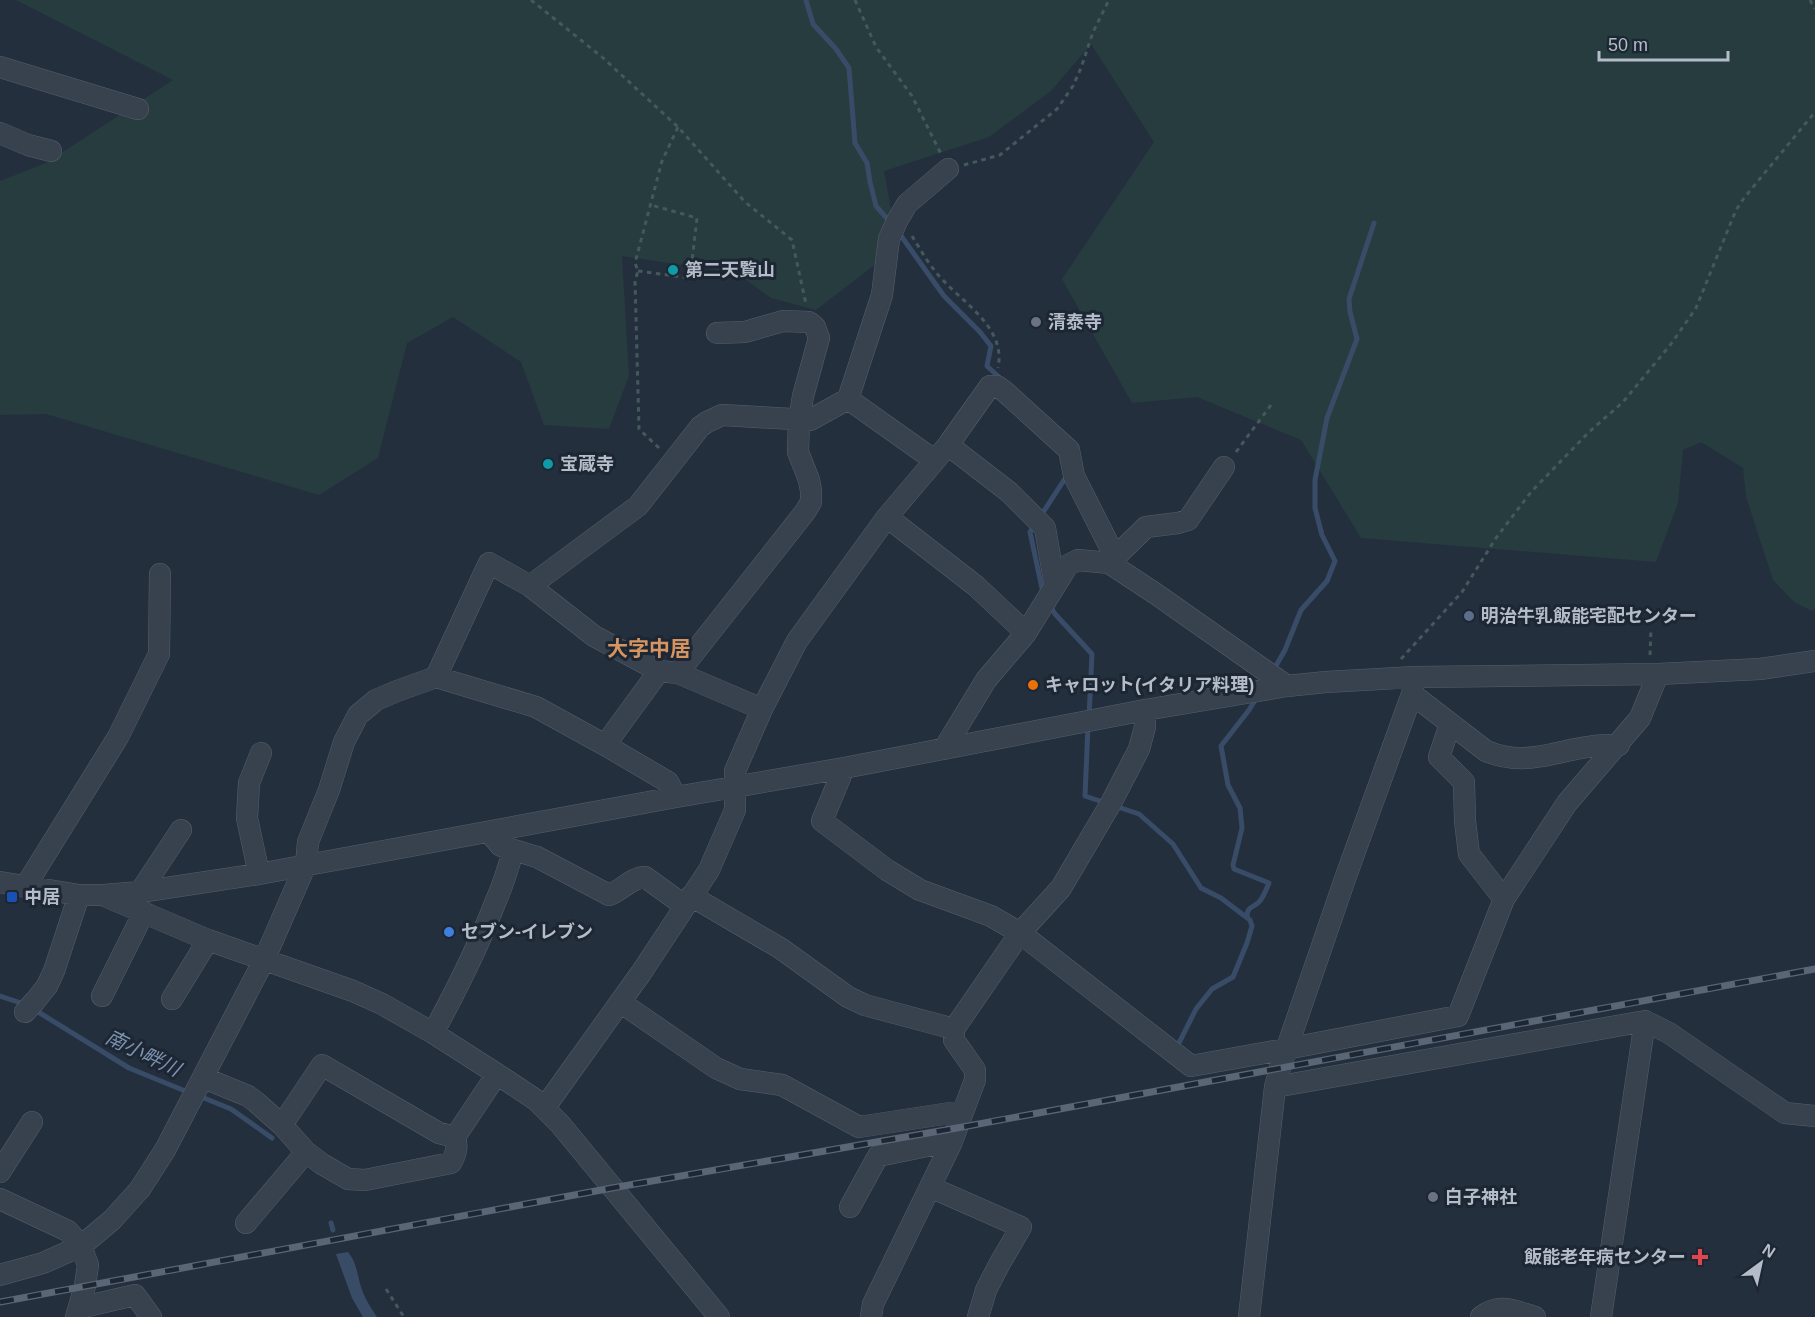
<svg xmlns="http://www.w3.org/2000/svg" width="1815" height="1317" viewBox="0 0 1815 1317" font-family="Arial,'Noto Sans JP',sans-serif">
  <style>
    .green { fill: #263c3f }
    .water { fill: #394c67 }
    .lines { fill: none; stroke-linecap: round; stroke-linejoin: round }
    .stream { stroke: #394c67; stroke-width: 5 }
    .minor-casing { stroke: #565f6c; stroke-width: 22 }
    .path { stroke: #44595c; stroke-width: 3; stroke-dasharray: 4.5 4.5; stroke-linecap: butt }
    .minor { stroke: #38414e; stroke-width: 21 }
    .rail-casing { stroke: #5a6575; stroke-width: 7 }
    .rail { stroke: #1d2633; stroke-width: 4.5; stroke-dasharray: 14; stroke-linecap: butt }
    .culture-dot { fill: #0f9aa8; stroke: #1d2633; stroke-width: 2 }
    .worship-dot { fill: #6b7280; stroke: #1d2633; stroke-width: 2 }
    .service-dot { fill: #5c6f8a; stroke: #1d2633; stroke-width: 2 }
    .food-dot { fill: #e8710a; stroke: #1d2633; stroke-width: 2 }
    .transit-dot { fill: #1a4fb4; stroke: #1d2633; stroke-width: 2 }
    .shop-dot { fill: #3f7fe0; stroke: #1d2633; stroke-width: 2 }
    .health-dot { fill: #e0444e; stroke: #1d2633; stroke-width: 2 }
    .labels { text-anchor: middle; stroke-width: 6; stroke-linejoin: round; paint-order: stroke }
    .poi-label { font-size: 18px; font-weight: bold; fill: #b4bcc9; stroke: #1d2633; text-anchor: start }
    .water-label { font-size: 20px; font-style: italic; fill: #7c92b1; stroke: #1d2633 }
    .quarter-label { font-size: 21px; font-weight: bold; fill: #d59563; stroke: #1d2633 }
  </style>
  <rect width="100%" height="100%" fill="#242f3e"/>
  <!-- green -->
  <path class="green" d="M 16,0 L 1815,0 L 1815,609 L 1812,611 L 1794,602 L 1773,580 L 1746,497 L 1743,468 L 1701,442 L 1683,450 L 1678,503 L 1656,562 L 1361,538 L 1301,440 L 1197,397 L 1132,403 L 1062,279 L 1154,142 L 1091,44 L 1051,91 L 989,137 L 884,171 L 898,247 L 816,310 L 771,298 L 736,273 L 622,256 L 629,376 L 609,429 L 544,425 L 521,362 L 453,317 L 407,343 L 378,458 L 319,495 L 46,414 L 0,415 L 0,181 L 46,163 L 173,80 Z"/>
  <!-- water -->
  <path class="water" d="M 348,1252 C 357,1263 357,1274 361,1287 C 364,1297 371,1308 377,1317 L 363,1317 L 352,1298 L 336,1254 Z"/>
  <g class="lines">
    <!-- stream -->
    <path class="stream" d="M 806,0 L 813,24 L 836,49 L 849,68 L 855,143 L 867,163 L 870,182 L 876,206 L 891,223
      M 899,233 L 944,296 L 980,332 L 991,346 L 987,366 L 1001,379
      M 1040,517 L 1068,474
      M 1035,524 L 1030,532 L 1043,593
      M 1049,604 L 1055,614 L 1092,654 L 1089,717
      M 1273,671 L 1285,650 L 1301,610 L 1327,581 L 1335,561 L 1322,535 L 1315,508 L 1315,480 L 1327,418 L 1357,339 L 1350,312 L 1349,299 L 1374,223
      M 1088,726 L 1085,796 L 1106,803
      M 1115,806 L 1139,814 L 1173,844 L 1201,888 L 1221,898 L 1250,920 L 1252,926 L 1247,943 L 1233,977 L 1212,989 L 1196,1009 L 1179,1043
      M 1247,917 C 1247,906 1253,908 1259,902 C 1263,898 1267,888 1269,883 L 1234,869 L 1233,865 L 1242,828 L 1240,808 L 1228,785 L 1221,746 L 1249,710 L 1257,697
      M 0,996 L 24,1004
      M 35,1010 L 129,1068 L 190,1093
      M 199,1096 L 231,1109 L 272,1138
      M 331,1223 L 333,1230"/>
    <defs>
      <path id="minor" d="M 0,67 L 138,109
        M 0,133 L 28,145 L 51,151
        M 948,445 L 1009,492 L 1045,528 L 1055,586
        M 934,460 L 848,399 L 882,295 L 889,239 L 897,221 L 907,204 L 948,169
        M 887,517 L 976,586 L 1026,633
        M 1109,563 L 1156,594 L 1287,686
        M 530,586 L 638,506 L 700,427 L 707,422 L 722,415 L 810,420 L 848,399
        M 678,673 L 805,512 L 811,502 L 811,491 L 809,480 L 798,452 L 799,420 L 803,396 L 819,338 L 815,327 L 809,322 L 783,321 L 745,332 L 717,333
        M 436,677 L 536,707 L 605,745 L 668,782 L 676,797
        M 1412,694 L 1486,751 C 1527,768 1555,750 1595,746 C 1603,745 1611,745 1619,745
        M 1450,724 L 1439,757 L 1464,782 L 1465,821 L 1469,854 L 1504,899
        M 605,745 L 659,671
        M 944,749 L 986,680 L 1026,633 L 1068,565 L 1078,560 L 1109,563 L 1146,527 L 1178,523 L 1188,520 L 1224,467
        M 844,768 L 822,821 L 887,870 L 920,890 L 991,916 L 1020,933 L 1191,1066 L 1286,1049 L 1458,1016 L 1504,899 L 1567,803 L 1640,718 L 1658,674
        M 489,832 L 501,846 L 537,857 L 609,895 C 621,891 632,877 645,877 L 685,906
        M 259,874 L 247,818 L 249,783 L 261,753
        M 0,882 L 79,895 L 104,895 L 140,892 L 259,874 L 676,797 L 844,768 L 1145,710 L 1287,686 L 1326,682 L 1415,677 L 1658,674 L 1760,669 L 1815,661
        M 25,887 L 118,737 L 159,654 L 160,574
        M 140,892 L 181,830
        M 691,896 L 780,948 L 848,997 L 865,1005 L 954,1029
        M 107,897 L 208,940 L 353,991 L 382,1004 L 433,1033 L 497,1074 L 536,1100 L 560,1124 L 719,1317
        M 102,996 L 144,912
        M 172,999 L 208,940
        M 620,1002 L 716,1068 L 740,1079 L 782,1085 L 859,1127 L 963,1111
        M 25,1012 L 35,1001 L 47,986 L 54,971 L 79,895
        M 433,1033 C 457,989 479,945 497,898 C 504,883 508,866 514,850
        M 204,1078 L 248,1096 L 256,1102 L 282,1125 L 306,1152 L 322,1164 L 348,1179 L 365,1180 L 451,1163 C 456,1154 458,1147 455,1137 L 497,1074
        M 1275,1087 L 1645,1021 L 1669,1033 L 1785,1113 L 1815,1116
        M 545,1107 L 641,973 L 709,870 L 735,810 L 735,771 L 762,709 L 797,641 L 887,517 L 948,445 L 990,386 L 997,386 L 1004,391 L 1069,450 L 1074,476 L 1115,557
        M 282,1125 L 322,1065 L 439,1133 L 455,1137
        M 0,1172 L 32,1122
        M 930,1187 L 1021,1227 L 1000,1263 L 986,1290 L 978,1317
        M 0,1199 L 68,1231 L 81,1246 L 88,1265 L 85,1286 L 76,1317
        M 850,1207 L 878,1156 L 952,1141
        M 246,1223 L 306,1152
        M 0,1275 L 43,1263 L 81,1246 L 112,1220 L 140,1189 L 165,1150 L 264,960 L 306,864 L 308,842 L 329,790 L 344,742 L 358,715 L 376,700 L 397,691 L 436,677 L 489,563 L 530,586 L 594,636 L 659,671 L 678,673 L 762,709
        M 79,1308 L 135,1295 L 151,1317
        M 871,1317 L 873,1304 L 951,1144 L 975,1080 L 975,1070 L 954,1040 L 954,1029 L 1020,933 L 1061,888 L 1111,803 L 1139,749 L 1145,727 L 1145,710
        M 1249,1317 L 1275,1087 L 1280,1068 L 1346,876 L 1412,694 L 1415,677
        M 1481,1317 C 1500,1302 1514,1311 1535,1317
        M 1601,1317 L 1645,1021"/>
    </defs>
    <!-- minor casing -->
    <use href="#minor" class="minor-casing"/>
    <!-- path -->
    <path class="path" d="M 531,0 L 602,57 L 678,127 L 745,202 L 792,240 L 806,304
      M 855,0 L 876,47 L 912,96 L 941,154
      M 1810,0 L 1815,9
      M 964,165 L 1000,155 L 1057,109 L 1073,86 L 1081,68 L 1093,32 L 1109,0
      M 912,236 C 919,247 926,260 935,271 C 958,301 1007,325 998,368
      M 638,271 L 690,278 L 697,218 L 651,205
      M 659,448 L 639,429 L 635,281 L 638,271 L 635,263 L 662,161 L 678,127
      M 1236,452 L 1271,405
      M 1650,655 L 1651,628
      M 1401,659 L 1462,592 L 1496,538 L 1531,492 L 1589,432 L 1623,402 L 1671,344 L 1696,308 L 1736,210 L 1744,198 L 1815,112
      M 386,1289 L 404,1317"/>
    <!-- minor -->
    <use href="#minor" class="minor"/>
    <defs>
      <path id="rail" d="M 0,1302 L 612,1188 L 957,1128 L 1815,969"/>
    </defs>
    <!-- rail casing -->
    <use href="#rail" class="rail-casing"/>
    <!-- rail -->
    <use href="#rail" class="rail"/>
  </g>
  <!-- markers -->
  <g class="culture-dot">
    <circle cx="673" cy="270" r="6"/>
    <circle cx="548" cy="464" r="6"/>
  </g>
  <g class="worship-dot">
    <circle cx="1036" cy="322" r="6"/>
    <circle cx="1433" cy="1197" r="6"/>
  </g>
  <circle class="service-dot" cx="1469" cy="616" r="6"/>
  <circle class="food-dot" cx="1033" cy="685" r="6"/>
  <rect class="transit-dot" x="6" y="891" width="12" height="12" rx="3"/>
  <circle class="shop-dot" cx="449" cy="932" r="6"/>
  <path class="health-dot" d="M1697 1248h6v6h6v6h-6v6h-6v-6h-6v-6h6z"/>
  <g class="labels">
    <!-- poi labels -->
    <g class="poi-label">
      <text x="685" y="276">第二天覧山</text>
      <text x="1048" y="328">清泰寺</text>
      <text x="560" y="470">宝蔵寺</text>
      <text x="1481" y="622">明治牛乳飯能宅配センター</text>
      <text x="1045" y="691">キャロット(イタリア料理)</text>
      <text x="24" y="903">中居</text>
      <text x="461" y="938">セブン-イレブン</text>
      <text x="1445" y="1203">白子神社</text>
      <text x="1686" y="1263" text-anchor="end">飯能老年病センター</text>
    </g>
    <!-- water labels -->
    <g class="water-label">
      <text transform="translate(143 1053) rotate(26)" y="7">南小畔川</text>
    </g>
    <!-- quarter labels -->
    <g class="quarter-label">
      <text x="649" y="656">大字中居</text>
    </g>
  </g>
  <!-- north arrow -->
  <g transform="translate(1761 1263) rotate(33)" stroke="#1d2633" stroke-width="4.5" paint-order="stroke">
  <path d="M0-4.5L10 22L0 15L-10 22Z" fill="#b4bcc9"/>
  <text y="-9" font-size="16" font-weight="bold" text-anchor="middle" fill="#b4bcc9">N</text>
  </g>
  <!-- scale -->
  <path d="M1599 51v9h129v-9" fill="none" stroke="#b4bcc9" stroke-width="3"/>
  <text x="1608" y="51" font-size="18" fill="#b4bcc9" stroke="#1d2633" stroke-width="4.5" paint-order="stroke">50 m</text>
</svg>
